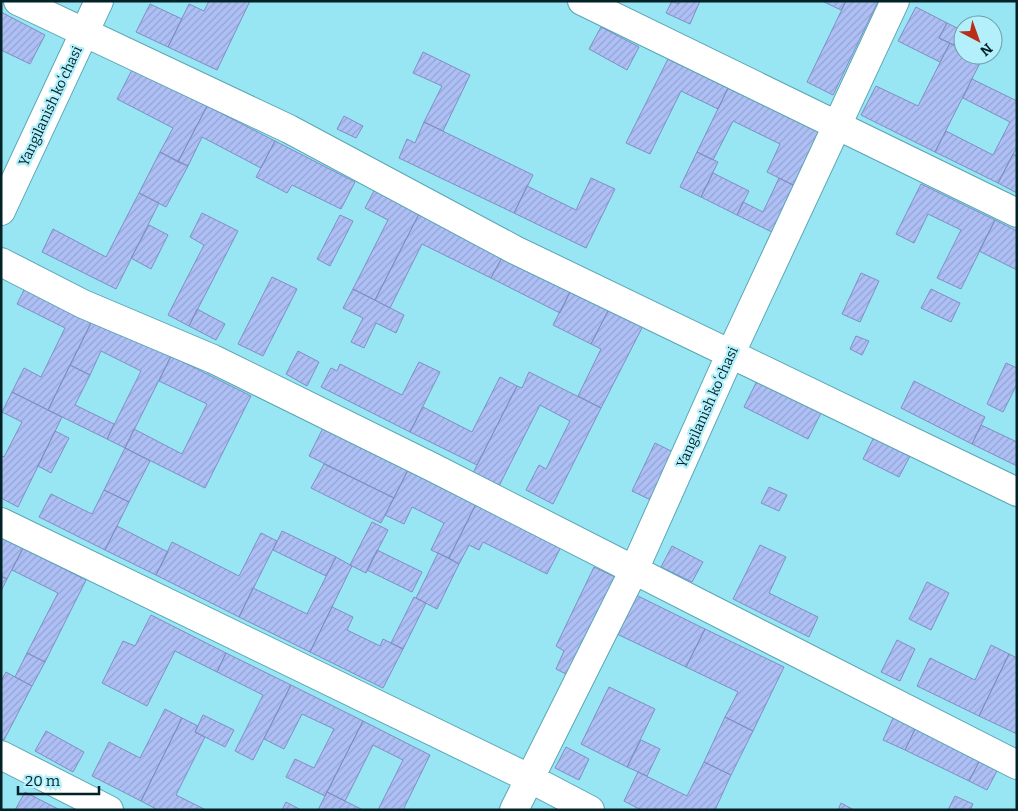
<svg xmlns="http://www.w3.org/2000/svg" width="1018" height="811" viewBox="0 0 1018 811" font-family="Bitter,serif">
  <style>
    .building { fill: url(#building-hatch); stroke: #7f8fc2 }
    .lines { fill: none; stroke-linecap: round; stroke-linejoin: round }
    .minor-casing { stroke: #5aa6b5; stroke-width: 30 }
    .minor { stroke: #fff; stroke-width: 28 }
    .labels { text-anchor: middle; stroke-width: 4.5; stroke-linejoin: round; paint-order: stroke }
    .street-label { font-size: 14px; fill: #012328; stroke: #b3f0fc }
  </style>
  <defs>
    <pattern id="building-hatch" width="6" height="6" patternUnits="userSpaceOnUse" patternTransform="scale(1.25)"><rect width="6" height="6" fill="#aebff5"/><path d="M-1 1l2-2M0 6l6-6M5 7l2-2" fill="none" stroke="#94a4d2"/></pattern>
  </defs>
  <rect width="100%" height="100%" fill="#98e5f4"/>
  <!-- building -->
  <path class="building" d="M 209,1 L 250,1 L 217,70 L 168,47 L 189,4 L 204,11 Z
    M 672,1 L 678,4 L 679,1 L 700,1 L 690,24 L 666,13 Z
    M 822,1 L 846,1 L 841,10 Z
    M 846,1 L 878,1 L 833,95 L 807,82 Z
    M 150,4 L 182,19 L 168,47 L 136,32 Z
    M 916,7 L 947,23 L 939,38 L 950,43 L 940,62 L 898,41 Z
    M 1,12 L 45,35 L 30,64 L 1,50 Z
    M 947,23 L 963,31 L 963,50 L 939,38 Z
    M 601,27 L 639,47 L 627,70 L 589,49 Z
    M 950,43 L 963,50 L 963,55 L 973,55 L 982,59 L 935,152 L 861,115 L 876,86 L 918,106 Z
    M 423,52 L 470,75 L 443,131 L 424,122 L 442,86 L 413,73 Z
    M 668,59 L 728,88 L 718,109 L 681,91 L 650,154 L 626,143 Z
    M 133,68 L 207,106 L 178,162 L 160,152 L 173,128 L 117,99 Z
    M 972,79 L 1017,101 L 1017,147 L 998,183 L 935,152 L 946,131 L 993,155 L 1010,122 L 963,98 Z
    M 730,84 L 825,130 L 797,187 L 767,172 L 780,144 L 733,121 L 713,160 L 697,152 Z
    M 207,106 L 275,141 L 261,168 L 202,137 L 188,166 L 178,162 Z
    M 344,116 L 363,126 L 356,138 L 337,129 Z
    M 424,122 L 533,175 L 514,213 L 399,158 L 407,139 L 415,143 Z
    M 275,141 L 355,182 L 341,209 L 292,185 L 287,193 L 256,177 Z
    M 160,152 L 188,166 L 166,207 L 139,193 Z
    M 697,152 L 718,162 L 701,197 L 680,187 Z
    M 1013,154 L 1017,156 L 1017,193 L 998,183 Z
    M 713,173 L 749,191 L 737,215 L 701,197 Z
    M 591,178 L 615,189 L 586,248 L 514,213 L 527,186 L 576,210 Z
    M 779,178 L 797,187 L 774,233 L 737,215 L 743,202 L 763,212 Z
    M 921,184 L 995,220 L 961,289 L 937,278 L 961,230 L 928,214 L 914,243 L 896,234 Z
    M 375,189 L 420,212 L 375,300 L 353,289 L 388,220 L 365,208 Z
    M 139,193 L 159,203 L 116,289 L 42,252 L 53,229 L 106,257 Z
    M 420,212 L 504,254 L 491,278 L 422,244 L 390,308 L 375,300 Z
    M 202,213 L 238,231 L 189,326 L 168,315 L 204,245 L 190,237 Z
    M 340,215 L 353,221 L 330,266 L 317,259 Z
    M 995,220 L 1017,231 L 1017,270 L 979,251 Z
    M 149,225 L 168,235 L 151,269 L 131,258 Z
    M 504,254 L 572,288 L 560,313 L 491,278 Z
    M 861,273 L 879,281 L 860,322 L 842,314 Z
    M 272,277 L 297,289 L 263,356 L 238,344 Z
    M 27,284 L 94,317 L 48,410 L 12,392 L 24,368 L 41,377 L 65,328 L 17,304 Z
    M 572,288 L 610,307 L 591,344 L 553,325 Z
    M 353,289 L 404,315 L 396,333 L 376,323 L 364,348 L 351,342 L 363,318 L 343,308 Z
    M 931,289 L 960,303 L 951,322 L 921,308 Z
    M 610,307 L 644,324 L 601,408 L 578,396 L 601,349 L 591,344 Z
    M 197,309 L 225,324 L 216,340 L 189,326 Z
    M 94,317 L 171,356 L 125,448 L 107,439 L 141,371 L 101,351 L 90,375 L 70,365 Z
    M 856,336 L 869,341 L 862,355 L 850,349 Z
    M 298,351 L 319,362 L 307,386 L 286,374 Z
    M 171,356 L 251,396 L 205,488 L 125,448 L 134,429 L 182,454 L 207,404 L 159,381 Z
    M 419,362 L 440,372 L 410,432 L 321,387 L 331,368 L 337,371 L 340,364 L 402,395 Z
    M 1006,363 L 1017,368 L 1017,384 L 1003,412 L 987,404 Z
    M 70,365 L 90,375 L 75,405 L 114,424 L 107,439 L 48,410 Z
    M 529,372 L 601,408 L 553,504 L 526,490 L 539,465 L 546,469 L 570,421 L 540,405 L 499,486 L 473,473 L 517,386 L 522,388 Z
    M 500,377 L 517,386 L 477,465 L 410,432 L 423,407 L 472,432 Z
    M 757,381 L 821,413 L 808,439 L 744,407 Z
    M 914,381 L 985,417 L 972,444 L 901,408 Z
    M 12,392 L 62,417 L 18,507 L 1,498 L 1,456 L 4,457 L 22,422 L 2,412 Z
    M 981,425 L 1017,442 L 1017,466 L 972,444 Z
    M 323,428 L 408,470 L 394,498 L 309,456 Z
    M 55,431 L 69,438 L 51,473 L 38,466 Z
    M 874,437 L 910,456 L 899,477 L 863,459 Z
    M 655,443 L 677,454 L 655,502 L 632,491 Z
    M 125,448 L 150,461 L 129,502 L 104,490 Z
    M 324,464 L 394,498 L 381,523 L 311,488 Z
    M 408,470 L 476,504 L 449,558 L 431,550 L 444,523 L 412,507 L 404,524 L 385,515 Z
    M 769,487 L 787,495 L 779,511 L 761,503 Z
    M 104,490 L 129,502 L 105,550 L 39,517 L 51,494 L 92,514 Z
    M 476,504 L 561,547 L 547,574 L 483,542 L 479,550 L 469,545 L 459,564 L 449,558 Z
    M 372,522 L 388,530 L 366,573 L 350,565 Z
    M 117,526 L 168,552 L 156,575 L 105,550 Z
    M 282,531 L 336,557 L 326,576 L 273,550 Z
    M 261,533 L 277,541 L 239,617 L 156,575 L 172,542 L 239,576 Z
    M 1,537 L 23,548 L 7,579 L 1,576 Z
    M 760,545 L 786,557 L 769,593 L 818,617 L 809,637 L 733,599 Z
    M 672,546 L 703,562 L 692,582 L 661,567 Z
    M 23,548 L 86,580 L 45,662 L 27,653 L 58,593 L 12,570 Z
    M 377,550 L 422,572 L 412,592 L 367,570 Z
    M 438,553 L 459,564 L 437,609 L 416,598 Z
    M 336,557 L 352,566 L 310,652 L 239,617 L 253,588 L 307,614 Z
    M 594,567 L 615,577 L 568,675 L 556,669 L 564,651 L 556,646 Z
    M 1,576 L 7,579 L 1,591 Z
    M 927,582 L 949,593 L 931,630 L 909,619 Z
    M 636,595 L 705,629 L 686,667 L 617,634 Z
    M 414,597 L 426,603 L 403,649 L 391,643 Z
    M 332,607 L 353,617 L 347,630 L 380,646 L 383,639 L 403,649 L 383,688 L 310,652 Z
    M 151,615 L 226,653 L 217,672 L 175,651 L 147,706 L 102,683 L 123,641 L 135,646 Z
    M 705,629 L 784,667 L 753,731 L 725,717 L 738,692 L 686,667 Z
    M 897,640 L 915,649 L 900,681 L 881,672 Z
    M 991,645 L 1009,654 L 979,716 L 917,686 L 930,658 L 975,680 Z
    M 27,653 L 45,662 L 32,686 L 15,677 Z
    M 226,653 L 291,685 L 253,760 L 235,751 L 263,695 L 217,672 Z
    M 1009,654 L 1017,658 L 1017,734 L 979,716 Z
    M 6,672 L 32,686 L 4,740 L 1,739 L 1,681 Z
    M 291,685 L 363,721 L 325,796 L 286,777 L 295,759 L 314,768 L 334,729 L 302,714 L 284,749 L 264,739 Z
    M 609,687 L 655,709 L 627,767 L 581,744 Z
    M 165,709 L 182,718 L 141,801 L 92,776 L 109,742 L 140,758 Z
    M 203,715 L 234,730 L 225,747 L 195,732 Z
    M 894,716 L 916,727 L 905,750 L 883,740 Z
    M 725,717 L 753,731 L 731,775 L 704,762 Z
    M 182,718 L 198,726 L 195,732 L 205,737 L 176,795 L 206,810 L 158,810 L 141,801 Z
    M 363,721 L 430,755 L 403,810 L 378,810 L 403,760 L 373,745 L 345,801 L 327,792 Z
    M 916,727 L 981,758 L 969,781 L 905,750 Z
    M 46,731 L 84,752 L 73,772 L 35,751 Z
    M 641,740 L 660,749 L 647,776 L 627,767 Z
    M 566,747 L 589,759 L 579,780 L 555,768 Z
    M 981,758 L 999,767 L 987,790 L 969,781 Z
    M 704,762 L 731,775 L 715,810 L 641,810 L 624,801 L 638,772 L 687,796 Z
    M 25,792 L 60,810 L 15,810 Z
    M 327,792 L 363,810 L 318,810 Z
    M 955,796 L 973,804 L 970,810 L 948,810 Z
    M 286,802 L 301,810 L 282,810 Z
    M 841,803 L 854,810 L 838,810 Z"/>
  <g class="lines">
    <defs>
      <path id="minor" d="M 18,1 L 289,129 L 515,250 L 1017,492
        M 582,1 L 1017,213
        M 1,211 L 99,1
        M 1,262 L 83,304 L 213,359 L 432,467 L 1017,765
        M 1,522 L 531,779 L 590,810
        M 1,755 L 109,810
        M 514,810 L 634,570 L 730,355 L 895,1"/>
    </defs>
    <!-- minor casing -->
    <use href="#minor" class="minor-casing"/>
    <!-- minor -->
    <use href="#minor" class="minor"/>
  </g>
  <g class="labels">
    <!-- street labels -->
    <g class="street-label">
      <text transform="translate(50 106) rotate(-65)" y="5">Yangilanish koʻchasi</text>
      <text transform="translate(707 407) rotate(-66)" y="5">Yangilanish koʻchasi</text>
    </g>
  </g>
  <!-- border -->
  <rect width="1018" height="811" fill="none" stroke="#012328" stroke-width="5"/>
  <!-- north arrow -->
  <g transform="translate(978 40) rotate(139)"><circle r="24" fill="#b3f0fc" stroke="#6c9ea7"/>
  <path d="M0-4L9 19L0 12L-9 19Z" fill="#b92d19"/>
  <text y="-8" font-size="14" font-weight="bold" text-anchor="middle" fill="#012328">N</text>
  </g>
  <!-- scale -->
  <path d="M18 786v8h81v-8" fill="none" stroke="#012328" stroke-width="2.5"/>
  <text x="25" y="786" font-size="15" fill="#012328" stroke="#b3f0fc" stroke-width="4" paint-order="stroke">20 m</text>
</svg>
